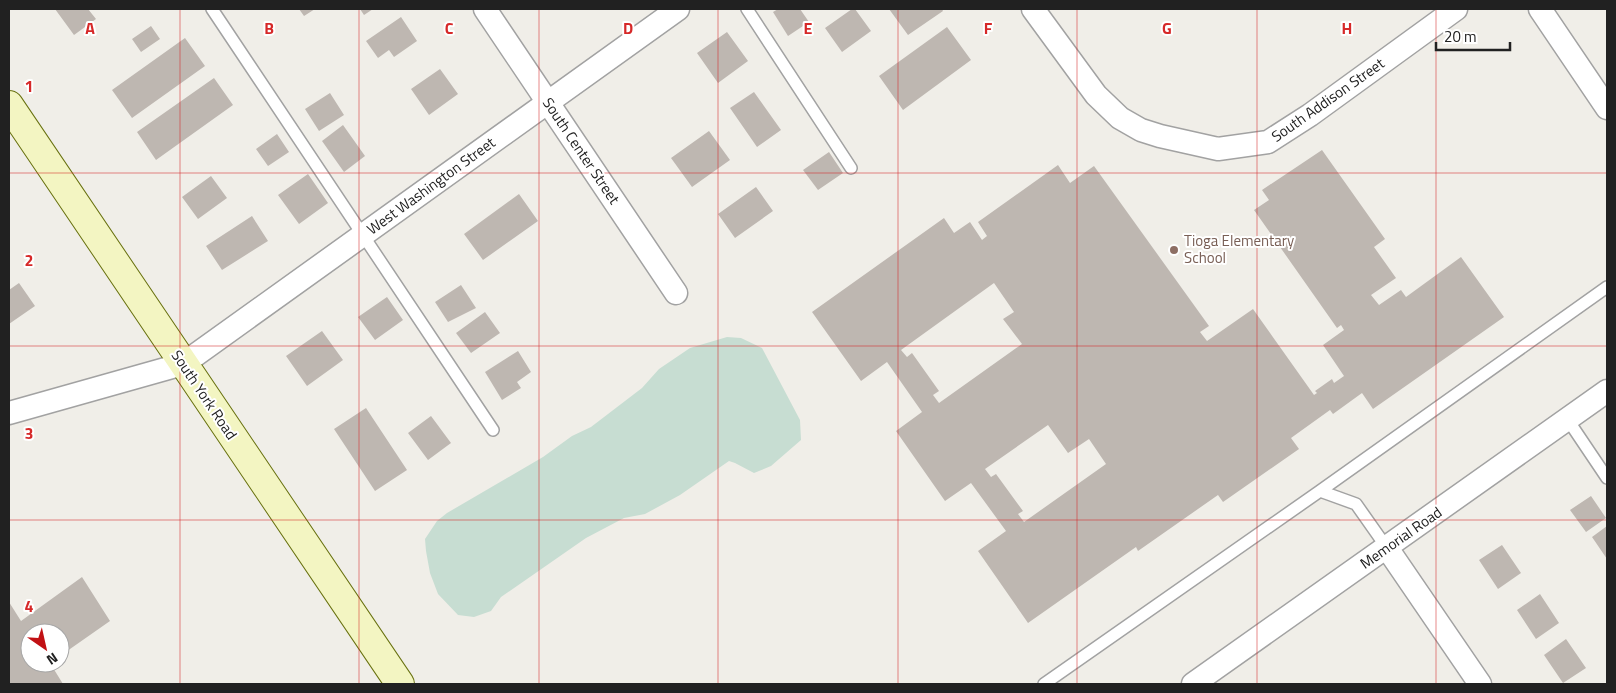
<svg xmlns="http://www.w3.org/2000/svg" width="1616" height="693" viewBox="0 0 1616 693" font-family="'Titillium Web',sans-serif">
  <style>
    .wetland { fill: #c7ddd2 }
    .building { fill: #beb7b1; fill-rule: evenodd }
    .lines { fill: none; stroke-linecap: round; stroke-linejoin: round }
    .service-casing { stroke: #a2a2a2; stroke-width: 14 }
    .minor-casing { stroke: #a2a2a2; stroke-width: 25 }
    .secondary-casing { stroke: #68710f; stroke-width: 30 }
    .service { stroke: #fff; stroke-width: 11 }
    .minor { stroke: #fff; stroke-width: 22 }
    .secondary { stroke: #f3f5c2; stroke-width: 28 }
    .grid { fill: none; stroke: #d62828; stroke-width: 1; stroke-opacity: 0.55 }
    .education-dot { fill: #8d6e63; stroke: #fff; stroke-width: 2 }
    .labels { text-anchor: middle; stroke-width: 4; stroke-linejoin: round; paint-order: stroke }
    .street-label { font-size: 15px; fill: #212121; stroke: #fff }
    .education-label { font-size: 15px; fill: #785e54; stroke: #fff; text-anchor: start }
    .grid-label { font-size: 16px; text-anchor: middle; font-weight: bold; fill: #d62828; stroke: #fff; stroke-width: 4; stroke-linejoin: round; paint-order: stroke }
  </style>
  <rect width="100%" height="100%" fill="#f0eee8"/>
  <!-- wetland -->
  <path class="wetland" d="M 727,337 L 741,338 L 762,348 L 800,420 L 801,440 L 771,466 L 754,473 L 735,463 L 729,461 L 680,495 L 645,514 L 624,518 L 586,538 L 501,597 L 491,611 L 474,617 L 458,615 L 438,594 L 430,573 L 426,551 L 425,539 L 437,521 L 447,513 L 543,457 L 572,436 L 591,427 L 642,388 L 659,369 L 690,348 Z"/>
  <!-- building -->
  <path class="building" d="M 55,9 L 88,9 L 96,19 L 74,35 Z
    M 299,9 L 315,9 L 304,16 Z
    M 360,9 L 373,9 L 364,15 Z
    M 778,9 L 800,9 L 809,22 L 788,36 L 773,12 Z
    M 852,9 L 855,9 L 871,31 L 842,52 L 825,28 Z
    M 889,9 L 942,9 L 943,11 L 908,35 Z
    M 401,17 L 417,41 L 394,57 L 389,50 L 378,58 L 366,41 Z
    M 151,26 L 160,39 L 141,52 L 132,39 Z
    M 947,27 L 971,60 L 903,110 L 879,76 Z
    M 727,32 L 748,61 L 718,83 L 697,53 Z
    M 185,38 L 205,66 L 132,118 L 112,90 Z
    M 440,69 L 458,94 L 429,115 L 411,89 Z
    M 214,78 L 233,105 L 156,160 L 137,132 Z
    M 754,92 L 781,130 L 757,147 L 730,108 Z
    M 330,93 L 344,115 L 319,131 L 305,109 Z
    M 343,125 L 365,156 L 344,172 L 322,141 Z
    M 709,131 L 730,160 L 692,187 L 671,158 Z
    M 277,134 L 289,152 L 268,166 L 256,149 Z
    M 1322,150 L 1385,239 L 1374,247 L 1396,278 L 1371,295 L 1379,305 L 1401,290 L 1406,297 L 1461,257 L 1504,317 L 1373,409 L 1362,393 L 1333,414 L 1330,410 L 1291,438 L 1299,449 L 1223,502 L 1218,495 L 1138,551 L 1136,547 L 1028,623 L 978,551 L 1006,531 L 971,483 L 945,501 L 896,431 L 922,412 L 887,362 L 861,381 L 812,312 L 944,218 L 954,233 L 970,222 L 982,240 L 987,236 L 978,222 L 1058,165 L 1070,183 L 1094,166 L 1209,326 L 1200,332 L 1207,341 L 1253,309 L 1314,395 L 1317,393 L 1315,391 L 1332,379 L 1334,383 L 1344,376 L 1323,345 L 1344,330 L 1341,325 L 1337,328 L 1254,210 L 1269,200 L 1262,190 ZM 994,283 L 1014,312 L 1003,319 L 1022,344 L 939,403 L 933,395 L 939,391 L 912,353 L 907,357 L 901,350 ZM 1048,425 L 1068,453 L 1089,439 L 1106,464 L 1024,522 L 1018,514 L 1023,511 L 996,474 L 991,477 L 985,469 Z
    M 829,152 L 843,173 L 818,190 L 803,170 Z
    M 308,174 L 328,203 L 299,224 L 278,195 Z
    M 211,176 L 227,198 L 198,219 L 182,197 Z
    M 756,187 L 773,211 L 735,238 L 718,214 Z
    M 519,194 L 538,221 L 483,260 L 464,234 Z
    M 252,216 L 268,241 L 222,270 L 206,246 Z
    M 19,283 L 35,306 L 9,324 L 9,290 Z
    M 461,285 L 476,308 L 448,322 L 435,302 Z
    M 387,297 L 403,320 L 375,340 L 358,317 Z
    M 485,312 L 500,333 L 471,353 L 456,333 Z
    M 322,331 L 343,360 L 307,386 L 286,356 Z
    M 518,351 L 531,372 L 517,382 L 521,388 L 502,400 L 485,372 Z
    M 366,408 L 407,470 L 375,491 L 334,429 Z
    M 431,416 L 451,443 L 428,460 L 408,433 Z
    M 1591,496 L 1606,518 L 1586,532 L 1570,510 Z
    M 1607,526 L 1607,559 L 1592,537 Z
    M 1502,545 L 1521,573 L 1498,589 L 1479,560 Z
    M 82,577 L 110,621 L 60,656 L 60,633 L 30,633 L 30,663 L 50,663 L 63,684 L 9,684 L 9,602 L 21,621 Z
    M 1540,594 L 1559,623 L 1536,639 L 1517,610 Z
    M 1566,639 L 1586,668 L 1563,683 L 1544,655 Z"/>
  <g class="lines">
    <defs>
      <path id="service" d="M 212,9 L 493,430
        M 747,9 L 851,168
        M 1568,420 L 1607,478
        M 1320,491 L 1607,287
        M 1044,684 L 1320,491 L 1356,504 L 1387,548"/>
      <path id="minor" d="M 485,9 L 676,293
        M 1033,9 L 1096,95 L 1120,118 L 1141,130 L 1160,136 L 1218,149 L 1268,142 L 1310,115 L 1456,9
        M 1540,9 L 1607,108
        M 9,413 L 183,364 L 678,9
        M 1387,548 L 1480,684
        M 1193,684 L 1607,391"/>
      <path id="secondary" d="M 9,105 L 400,684"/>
    </defs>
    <!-- service casing -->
    <use href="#service" class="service-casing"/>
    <!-- minor casing -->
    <use href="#minor" class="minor-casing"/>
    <!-- secondary casing -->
    <use href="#secondary" class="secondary-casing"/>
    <!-- service -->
    <use href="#service" class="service"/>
    <!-- minor -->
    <use href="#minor" class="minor"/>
    <!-- secondary -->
    <use href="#secondary" class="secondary"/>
  </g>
  <!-- grid -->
  <path class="grid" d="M 180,9 L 180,684M 359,9 L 359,684M 539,9 L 539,684M 718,9 L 718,684M 898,9 L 898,684M 1077,9 L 1077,684M 1257,9 L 1257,684M 1436,9 L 1436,684M 9,173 L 1607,173M 9,346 L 1607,346M 9,520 L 1607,520"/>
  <!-- markers -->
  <circle class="education-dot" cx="1174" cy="250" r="5"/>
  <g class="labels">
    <!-- street labels -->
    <g class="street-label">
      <text transform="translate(1328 100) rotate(-35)" y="5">South Addison Street</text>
      <text transform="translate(581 151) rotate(56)" y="5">South Center Street</text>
      <text transform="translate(431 186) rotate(-36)" y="5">West Washington Street</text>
      <text transform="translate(204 395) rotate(56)" y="5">South York Road</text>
      <text transform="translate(1401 538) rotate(-35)" y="5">Memorial Road</text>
    </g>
    <!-- education labels -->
    <g class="education-label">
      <text x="1184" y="246">Tioga Elementary<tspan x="1184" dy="17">School</tspan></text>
    </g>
  </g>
  <g class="grid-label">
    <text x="90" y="34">A</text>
    <text x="269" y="34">B</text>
    <text x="449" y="34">C</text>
    <text x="628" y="34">D</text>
    <text x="808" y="34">E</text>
    <text x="988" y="34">F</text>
    <text x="1167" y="34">G</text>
    <text x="1347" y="34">H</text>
    <text x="29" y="92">1</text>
    <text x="29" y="266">2</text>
    <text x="29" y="439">3</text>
    <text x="29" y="612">4</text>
  </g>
  <!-- border -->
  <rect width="1616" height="693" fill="none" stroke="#212121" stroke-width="20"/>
  <!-- north arrow -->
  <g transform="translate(45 648) rotate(146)"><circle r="24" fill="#ffffff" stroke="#a6a6a6"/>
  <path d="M0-4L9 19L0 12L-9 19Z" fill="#c11114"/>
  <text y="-8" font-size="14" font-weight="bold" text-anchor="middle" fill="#212121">N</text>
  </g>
  <!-- scale -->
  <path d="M1436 42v8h74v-8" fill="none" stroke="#212121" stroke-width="2.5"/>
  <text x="1444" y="42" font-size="15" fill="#212121" stroke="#ffffff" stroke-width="4" paint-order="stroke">20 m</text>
</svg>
